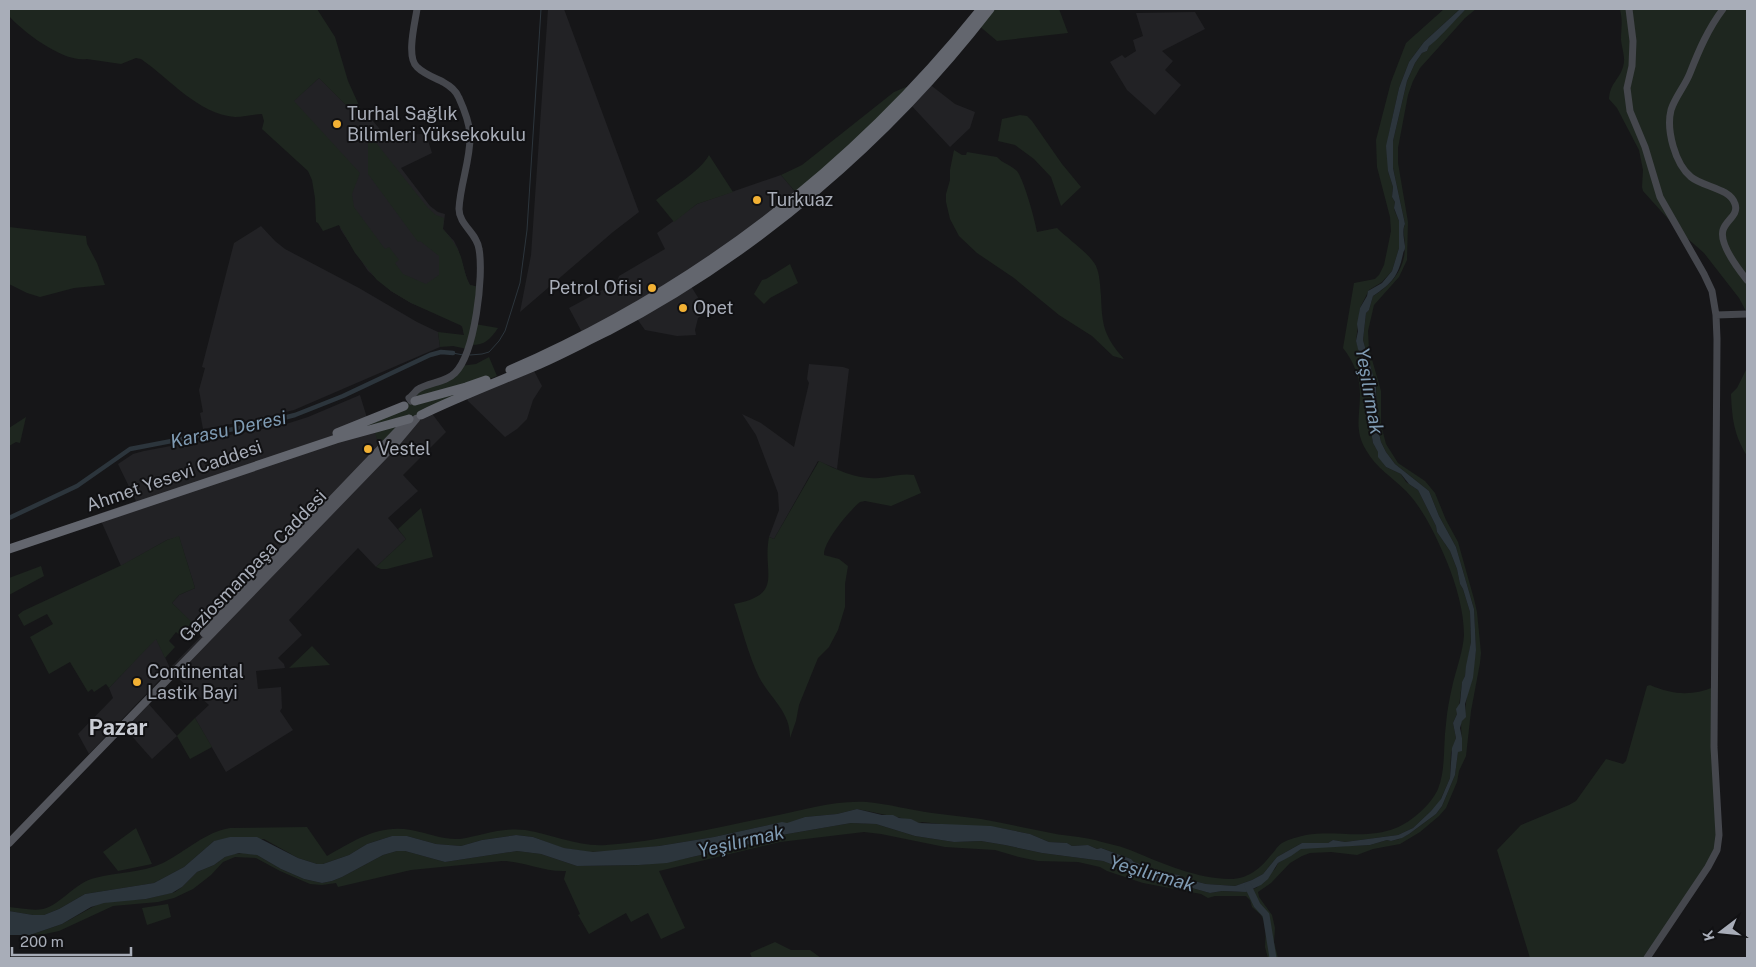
<svg xmlns="http://www.w3.org/2000/svg" width="1756" height="967" viewBox="0 0 1756 967" font-family="'Public Sans',sans-serif">
  <style>
    .built { fill: #222225 }
    .green { fill: #1e261f }
    .water { fill: #2c353c }
    .lines { fill: none; stroke-linecap: round; stroke-linejoin: round }
    .stream { stroke: #2c353c; stroke-width: 1 }
    .canal { stroke: #2c353c; stroke-width: 4.5 }
    .river { stroke: #2c353c; stroke-width: 7 }
    .secondary { stroke: #45474d; stroke-width: 7 }
    .primary { stroke: #53555c; stroke-width: 8 }
    .highway { stroke: #63666e; stroke-width: 9 }
    .poi-dot { fill: #f2b134; stroke: #111113; stroke-width: 2 }
    .labels { text-anchor: middle; stroke-width: 4; stroke-linejoin: round; paint-order: stroke }
    .poi-label { font-size: 18px; fill: #a8adb8; stroke: #111113; text-anchor: start }
    .street-label { font-size: 18px; fill: #a8adb8; stroke: #111113 }
    .water-label { font-size: 19px; font-style: italic; fill: #7f9bb3; stroke: #111113 }
    .district-label { font-size: 22px; font-weight: bold; fill: #c9ccd4; stroke: #111113 }
  </style>
  <rect width="100%" height="100%" fill="#161618"/>
  <!-- built -->
  <path class="built" d="M 548,9 L 564,9 L 639,212 L 613,232 L 520,312 L 531,255 Z
    M 1195,12 L 1205,29 L 1162,51 L 1173,61 L 1165,70 L 1181,85 L 1155,115 L 1127,90 L 1110,62 L 1122,55 L 1125,58 L 1136,51 L 1133,40 L 1143,36 L 1136,13 Z
    M 319,78 L 353,112 L 365,112 L 385,135 L 426,134 L 432,153 L 401,168 L 430,206 L 438,212 L 445,214 L 443,229 L 454,241 L 458,249 L 467,279 L 470,285 L 479,287 L 464,335 L 463,328 L 459,323 L 411,303 L 391,291 L 368,271 L 341,230 L 334,209 L 273,119 Z
    M 928,83 L 955,104 L 975,112 L 970,128 L 950,147 L 909,103 Z
    M 781,175 L 798,195 L 750,233 L 584,336 L 569,308 L 617,282 L 619,276 L 665,249 L 657,233 L 697,204 Z
    M 261,226 L 275,241 L 285,249 L 359,288 L 417,322 L 438,332 L 440,347 L 294,410 L 259,419 L 203,429 L 200,413 L 203,412 L 199,390 L 205,368 L 202,367 L 234,243 Z
    M 689,283 L 707,312 L 698,318 L 695,330 L 696,335 L 677,336 L 645,330 L 635,316 Z
    M 809,364 L 843,367 L 849,369 L 837,469 L 818,461 L 774,539 L 769,537 L 779,510 L 778,493 L 756,435 L 742,414 L 761,423 L 794,447 L 809,383 L 807,379 Z
    M 532,367 L 542,386 L 533,400 L 527,419 L 517,429 L 505,437 L 468,401 L 465,395 Z
    M 360,395 L 368,421 L 430,411 L 446,432 L 403,475 L 418,491 L 388,518 L 406,539 L 376,567 L 358,548 L 289,620 L 302,635 L 278,658 L 284,664 L 285,668 L 256,671 L 258,689 L 281,687 L 282,708 L 280,711 L 293,730 L 226,772 L 195,718 L 209,705 L 172,673 L 170,669 L 89,754 L 78,734 L 113,698 L 109,688 L 156,638 L 170,668 L 203,634 L 172,603 L 179,595 L 195,588 L 179,537 L 167,540 L 121,566 L 98,514 L 136,501 L 118,464 L 133,454 L 144,451 L 283,425 L 308,417 Z
    M 146,701 L 177,736 L 152,759 L 122,725 Z"/>
  <!-- green -->
  <path class="green" d="M 9,9 L 317,9 L 335,37 L 348,81 L 362,112 L 353,112 L 319,78 L 294,101 L 360,173 L 352,194 L 354,207 L 385,249 L 389,247 L 399,260 L 395,263 L 403,274 L 426,284 L 439,275 L 439,256 L 420,241 L 418,242 L 368,174 L 368,139 L 373,139 L 428,208 L 436,215 L 444,218 L 443,229 C 451,238 457,246 461,257 C 464,267 465,276 470,285 L 479,287 L 475,324 L 498,328 C 490,340 484,346 468,345 L 467,349 L 453,346 L 440,347 L 438,332 L 464,335 L 462,326 L 411,303 L 391,291 L 377,280 L 355,253 L 339,225 L 323,231 L 318,223 L 316,222 L 315,198 L 312,180 L 308,171 L 262,129 L 264,121 L 262,114 C 253,114 244,117 235,117 C 198,114 170,79 141,59 L 136,58 L 121,64 L 87,59 C 64,63 23,32 9,16 Z
    M 990,9 L 1059,9 L 1068,33 L 997,41 L 977,24 Z
    M 1444,9 L 1460,9 L 1424,42 L 1409,62 L 1399,88 L 1388,138 L 1388,171 L 1393,187 L 1392,197 L 1395,202 L 1394,209 L 1399,221 L 1399,248 L 1392,271 L 1382,282 L 1369,290 L 1360,308 L 1356,341 L 1370,384 L 1371,404 L 1369,420 L 1373,443 L 1379,453 L 1379,457 L 1386,467 L 1401,474 L 1406,482 L 1418,490 L 1436,526 L 1437,532 L 1450,551 L 1457,569 L 1460,584 L 1463,589 L 1470,612 L 1471,642 L 1465,676 L 1462,683 L 1459,706 L 1457,709 L 1457,714 L 1453,723 L 1456,738 L 1451,753 L 1450,778 L 1440,801 L 1431,811 L 1413,828 L 1398,835 L 1345,842 L 1333,840 L 1328,843 L 1302,843 L 1277,857 L 1263,874 L 1252,880 L 1235,886 L 1206,884 L 1186,879 L 1179,875 L 1166,873 L 1134,862 L 1131,859 L 1101,848 L 1097,849 L 1088,845 L 1072,846 L 1067,843 L 1049,842 L 1030,834 L 1000,828 L 984,826 L 960,826 L 922,822 L 919,823 L 901,818 L 857,809 L 837,814 L 805,817 L 789,823 L 769,825 L 714,837 L 659,846 L 622,851 L 589,852 L 563,848 L 533,837 L 516,835 L 482,840 L 461,846 L 436,844 L 407,836 L 392,836 L 367,844 L 349,855 L 323,864 L 317,864 L 298,858 L 264,839 L 214,841 L 184,867 L 154,883 L 85,894 L 59,909 L 44,915 L 33,915 L 9,911 L 9,907 C 19,908 33,911 43,909 C 62,904 74,883 95,878 C 117,872 142,873 163,863 C 185,852 205,832 230,828 L 307,827 L 327,856 C 354,841 378,824 411,830 C 427,833 443,840 460,839 C 481,836 502,827 525,830 C 552,834 577,847 606,845 C 661,841 715,828 769,817 C 801,811 834,800 867,802 C 889,804 910,810 932,813 C 948,815 965,817 981,819 C 1003,823 1025,828 1046,832 C 1063,836 1079,836 1095,840 C 1108,844 1122,846 1135,852 C 1163,864 1199,879 1230,879 C 1248,879 1260,869 1271,855 C 1277,849 1275,848 1282,843 C 1289,839 1298,837 1306,835 C 1336,830 1366,840 1396,828 C 1411,822 1431,805 1438,789 C 1446,769 1443,745 1446,724 C 1447,710 1450,696 1453,683 C 1457,667 1463,651 1464,635 C 1464,611 1456,584 1447,562 C 1438,540 1423,508 1406,491 C 1392,477 1376,468 1366,450 C 1354,430 1360,416 1360,394 C 1360,377 1354,362 1343,348 L 1354,283 L 1375,279 L 1379,275 L 1384,265 L 1388,246 L 1391,231 L 1390,217 L 1377,167 L 1376,140 L 1391,82 L 1406,43 Z
    M 1466,9 L 1476,9 L 1465,18 L 1420,68 L 1413,81 L 1408,95 L 1398,148 L 1398,163 L 1408,222 L 1407,260 L 1399,277 L 1374,305 L 1368,331 L 1369,349 L 1381,391 L 1381,425 L 1386,444 L 1398,463 L 1425,481 L 1435,493 L 1446,520 L 1458,542 L 1474,599 L 1477,612 L 1481,653 L 1480,663 L 1471,711 L 1466,756 L 1459,771 L 1457,782 L 1446,808 L 1439,816 L 1420,832 L 1400,844 L 1373,849 L 1357,855 L 1331,852 L 1310,853 L 1302,856 L 1290,863 L 1271,883 L 1258,892 L 1259,897 L 1272,915 L 1275,928 L 1274,942 L 1278,958 L 1268,958 L 1265,947 L 1266,925 L 1261,915 L 1252,907 L 1250,900 L 1246,896 L 1215,896 L 1208,898 L 1201,894 L 1143,883 L 1107,871 L 1100,867 L 1078,862 L 1038,861 L 1019,857 L 995,850 L 945,847 L 881,834 L 864,832 L 780,842 L 659,871 L 685,928 L 661,939 L 648,913 L 631,922 L 626,913 L 589,934 L 578,915 L 580,914 L 564,879 L 566,871 C 542,872 524,861 502,861 L 411,870 L 338,887 L 336,883 L 322,885 L 310,884 L 280,871 L 256,858 L 235,857 L 223,862 L 211,875 L 193,889 L 174,898 L 158,902 L 113,906 L 59,931 L 45,934 L 30,935 L 62,924 L 98,904 L 112,901 L 146,899 L 175,892 L 182,887 L 197,872 L 214,865 L 225,857 L 234,854 L 243,853 L 257,855 L 281,869 L 304,879 L 322,883 L 332,881 L 342,877 L 383,855 L 397,851 L 405,851 L 445,862 L 517,851 L 541,854 L 577,866 L 639,865 L 667,862 L 692,857 L 759,842 L 770,837 L 851,823 L 876,824 L 915,836 L 954,842 L 981,841 L 1005,845 L 1042,853 L 1103,861 L 1152,880 L 1181,885 L 1210,893 L 1222,891 L 1240,892 L 1256,888 L 1269,877 L 1270,873 L 1275,869 L 1278,863 L 1302,848 L 1370,845 L 1387,840 L 1391,841 L 1399,839 L 1409,834 L 1436,814 L 1442,806 L 1455,775 L 1458,751 L 1462,751 L 1461,723 L 1465,713 L 1467,693 L 1471,683 L 1476,650 L 1474,609 L 1456,547 L 1439,516 L 1429,491 L 1395,464 L 1386,452 L 1381,442 L 1378,428 L 1376,386 L 1363,340 L 1366,313 L 1369,310 L 1373,296 C 1391,285 1405,270 1405,246 C 1405,239 1402,231 1405,224 L 1393,168 L 1393,141 L 1407,81 L 1415,63 L 1422,53 L 1427,51 L 1429,46 Z
    M 1620,9 L 1747,9 L 1747,313 L 1739,298 L 1704,253 L 1679,231 L 1643,191 L 1642,187 L 1643,170 L 1639,150 L 1617,108 L 1609,99 C 1610,83 1619,80 1623,67 C 1626,58 1622,49 1621,40 C 1621,27 1623,23 1620,9 Z
    M 915,86 L 798,195 L 781,175 L 802,165 L 894,92 L 906,87 Z
    M 1020,115 L 1027,116 L 1032,121 L 1062,164 L 1081,187 L 1061,206 L 1051,177 L 1034,159 L 1015,145 L 998,141 L 1002,119 Z
    M 954,150 L 962,155 L 966,155 L 967,152 L 997,157 C 1002,163 1011,165 1017,171 C 1024,180 1035,220 1037,232 L 1057,228 C 1068,239 1090,254 1096,266 C 1100,275 1100,286 1101,296 C 1102,326 1104,336 1124,359 L 1113,356 L 1092,336 L 1059,315 L 1014,278 L 977,253 L 959,236 L 950,219 L 946,202 L 946,194 L 950,180 L 950,170 Z
    M 709,155 L 733,192 L 697,204 L 674,222 L 656,200 C 671,188 700,172 709,155 Z
    M 9,227 L 86,236 L 87,244 L 97,263 L 105,285 L 74,288 L 40,297 L 27,293 L 9,284 Z
    M 790,264 L 798,283 L 770,298 L 764,304 L 754,294 L 762,280 L 766,279 Z
    M 1747,356 L 1747,456 C 1734,435 1732,418 1731,394 L 1737,388 L 1747,368 Z
    M 489,357 L 497,376 L 481,382 L 468,394 L 421,414 L 380,450 L 374,429 L 349,435 L 410,401 L 417,390 L 443,380 L 460,366 L 476,364 Z
    M 26,417 L 20,443 L 16,442 L 9,446 L 9,428 Z
    M 819,461 C 837,470 858,480 879,478 C 891,477 901,473 914,475 L 921,493 L 891,506 L 865,501 L 860,502 C 850,510 823,542 824,555 L 839,559 L 848,566 L 845,584 L 845,607 L 838,630 L 829,647 L 818,658 L 799,705 L 796,721 L 790,738 C 791,712 770,698 759,677 C 748,654 742,628 734,604 C 785,594 762,574 769,537 L 774,539 Z
    M 421,508 L 433,557 L 387,569 L 381,569 L 376,567 L 406,539 L 398,529 Z
    M 179,536 L 195,588 L 179,595 L 172,603 L 196,626 L 184,639 L 176,632 L 169,641 L 175,647 L 165,658 L 156,639 L 109,688 L 106,684 L 94,692 L 92,689 L 88,692 L 70,662 L 49,674 L 30,637 L 53,624 L 47,614 L 24,626 L 18,615 L 23,611 L 122,565 L 167,540 Z
    M 41,566 L 44,576 L 9,595 L 9,578 Z
    M 312,646 L 330,665 L 289,668 Z
    M 1650,685 C 1673,695 1692,696 1714,687 L 1718,846 L 1647,958 L 1530,958 L 1497,850 L 1521,825 L 1569,805 L 1576,801 L 1606,759 L 1623,764 L 1626,761 L 1647,686 Z
    M 195,718 L 212,747 L 190,759 L 177,736 Z
    M 136,828 L 152,864 L 118,871 L 103,852 Z
    M 168,904 L 171,917 L 147,925 L 142,908 Z
    M 775,942 L 791,950 L 810,950 L 821,958 L 752,958 L 750,953 Z"/>
  <!-- water -->
  <path class="water" d="M 1460,9 L 1466,9 C 1459,16 1435,43 1429,46 L 1427,51 L 1422,53 L 1415,63 L 1407,81 L 1393,141 L 1393,168 L 1405,224 C 1402,230 1404,239 1405,246 C 1405,252 1404,249 1403,254 C 1398,277 1392,283 1373,296 L 1369,310 L 1366,313 L 1363,340 L 1376,386 L 1377,424 L 1381,442 L 1386,452 L 1395,464 L 1429,491 L 1439,516 L 1456,547 L 1474,609 L 1476,650 L 1473,678 L 1465,704 L 1466,717 L 1462,721 L 1460,728 L 1462,738 L 1462,751 L 1458,752 L 1455,775 L 1442,806 L 1436,814 L 1409,834 L 1402,838 L 1391,841 L 1387,840 L 1370,845 L 1301,849 L 1291,856 L 1278,863 L 1268,879 L 1261,885 L 1246,892 L 1222,891 L 1210,893 L 1181,885 L 1152,880 L 1103,861 L 1042,853 L 1005,845 L 981,841 L 954,842 L 915,836 L 876,824 L 851,823 L 770,837 L 759,842 L 692,857 L 667,863 L 639,865 L 577,866 L 541,854 L 517,851 L 445,862 L 405,851 L 397,851 L 383,855 L 342,877 L 332,881 L 322,883 L 304,879 L 281,869 L 257,855 L 239,853 L 225,857 L 214,865 L 197,872 L 182,887 L 172,893 L 146,899 L 104,903 L 91,907 L 62,924 L 30,935 L 9,935 L 9,911 L 33,915 L 44,915 L 59,909 L 85,894 L 154,883 L 184,867 L 214,841 L 230,837 L 257,837 L 298,858 L 317,864 L 323,864 L 349,855 L 367,844 L 392,836 L 407,836 L 436,844 L 461,846 L 482,840 L 516,835 L 533,837 L 564,848 L 593,852 L 659,846 L 714,837 L 782,822 L 787,823 L 805,817 L 837,814 L 857,809 L 882,815 L 893,815 L 899,818 L 911,819 L 919,823 L 991,826 L 1030,834 L 1049,842 L 1067,843 L 1072,846 L 1088,845 L 1097,849 L 1101,848 L 1131,859 L 1134,862 L 1166,873 L 1179,875 L 1186,879 L 1206,884 L 1235,886 L 1252,880 L 1263,874 L 1277,857 L 1302,843 L 1328,843 L 1333,840 L 1345,842 L 1398,835 L 1413,828 L 1431,811 L 1441,799 L 1450,778 L 1452,748 L 1456,738 L 1453,723 L 1457,714 L 1456,709 L 1460,703 L 1462,682 L 1465,676 L 1466,666 L 1471,642 L 1470,612 L 1463,589 L 1460,584 L 1457,569 L 1450,551 L 1437,532 L 1436,526 L 1418,490 L 1409,484 L 1401,474 L 1386,467 L 1378,457 L 1378,452 L 1373,443 L 1369,420 L 1371,404 L 1369,382 L 1365,374 L 1365,365 L 1358,349 L 1356,341 L 1358,331 L 1357,324 L 1360,308 L 1367,296 L 1368,291 L 1382,283 L 1392,271 L 1399,248 L 1399,221 L 1394,208 L 1395,202 L 1392,197 L 1393,187 L 1388,171 L 1386,146 L 1399,88 L 1409,62 L 1424,42 Z"/>
  <g class="lines">
    <!-- stream -->
    <path class="stream" d="M 453,353 L 463,355
      M 470,355 L 482,354 L 489,352 L 499,341 L 505,331 L 520,283 L 527,230 L 541,9"/>
    <!-- canal -->
    <path class="canal" d="M 9,518 L 77,486 L 130,449 L 260,424 L 295,415 L 343,396 L 430,355 L 441,352 L 453,353"/>
    <!-- river -->
    <path class="river" d="M 1248,886 L 1257,905 L 1266,915 L 1273,958"/>
    <!-- secondary -->
    <path class="secondary" d="M 1629,9 L 1633,41 L 1632,66 L 1627,88 L 1630,111 L 1645,147 L 1660,197 L 1704,274 L 1712,291 L 1716,315 L 1717,339 L 1714,747 L 1719,835 L 1717,850 L 1708,867 L 1647,958
      M 1723,9 C 1708,29 1699,50 1690,73 C 1685,86 1675,97 1671,110 C 1666,130 1675,164 1691,177 C 1703,187 1730,188 1735,204 C 1739,215 1726,220 1723,230 C 1719,244 1739,270 1747,280
      M 1716,315 L 1747,314
      M 411,401 L 409,398 C 412,396 415,392 417,390 C 429,382 445,383 455,373 C 475,353 484,276 479,249 C 477,233 459,225 459,209 C 460,184 471,159 470,134 C 469,122 464,109 459,98 C 456,90 450,86 443,82 C 435,78 424,74 417,67 C 406,57 415,23 417,9"/>
    <!-- primary -->
    <path class="primary" d="M 204,633 L 409,419
      M 9,843 L 395,444 L 416,419"/>
    <!-- highway -->
    <path class="highway" d="M 510,370 C 696,289 854,167 981,9
      M 415,401 L 466,387 L 486,380
      M 421,415 C 460,396 500,381 540,364 C 563,354 585,342 608,331 C 756,254 888,141 990,9
      M 337,433 L 404,406
      M 9,549 L 336,439 L 409,419"/>
  </g>
  <!-- markers -->
  <g class="poi-dot">
    <circle cx="337" cy="124" r="5"/>
    <circle cx="757" cy="200" r="5"/>
    <circle cx="652" cy="288" r="5"/>
    <circle cx="683" cy="308" r="5"/>
    <circle cx="368" cy="449" r="5"/>
    <circle cx="137" cy="682" r="5"/>
  </g>
  <g class="labels">
    <!-- poi labels -->
    <g class="poi-label">
      <text x="347" y="120">Turhal Sağlık<tspan x="347" dy="21">Bilimleri Yüksekokulu</tspan></text>
      <text x="767" y="206">Turkuaz</text>
      <text x="642" y="294" text-anchor="end">Petrol Ofisi</text>
      <text x="693" y="314">Opet</text>
      <text x="378" y="455">Vestel</text>
      <text x="147" y="678">Continental<tspan x="147" dy="21">Lastik Bayi</tspan></text>
    </g>
    <!-- street labels -->
    <g class="street-label">
      <text transform="translate(174 476) rotate(-19)" y="6">Ahmet Yesevi Caddesi</text>
      <text transform="translate(253 566) rotate(-46)" y="6">Gaziosmanpaşa Caddesi</text>
    </g>
    <!-- water labels -->
    <g class="water-label">
      <text transform="translate(1370 391) rotate(80)" y="7">Yeşilırmak</text>
      <text transform="translate(228 429) rotate(-12)" y="7">Karasu Deresi</text>
      <text transform="translate(741 841) rotate(-13)" y="7">Yeşilırmak</text>
      <text transform="translate(1152 873) rotate(16)" y="7">Yeşilırmak</text>
    </g>
    <!-- district labels -->
    <g class="district-label">
      <text x="118" y="735">Pazar</text>
    </g>
  </g>
  <!-- border -->
  <rect width="1756" height="967" fill="none" stroke="#a8adb8" stroke-width="20"/>
  <!-- north arrow -->
  <g transform="translate(1721 932) rotate(254)" stroke="#111113" stroke-width="4" paint-order="stroke">
  <path d="M0-4L9 19L0 12L-9 19Z" fill="#a8adb8"/>
  <text y="-8" font-size="14" font-weight="bold" text-anchor="middle" fill="#a8adb8">K</text>
  </g>
  <!-- scale -->
  <path d="M12 947v8h119v-8" fill="none" stroke="#a8adb8" stroke-width="2.5"/>
  <text x="20" y="947" font-size="15" fill="#a8adb8" stroke="#111113" stroke-width="4" paint-order="stroke">200 m</text>
</svg>
